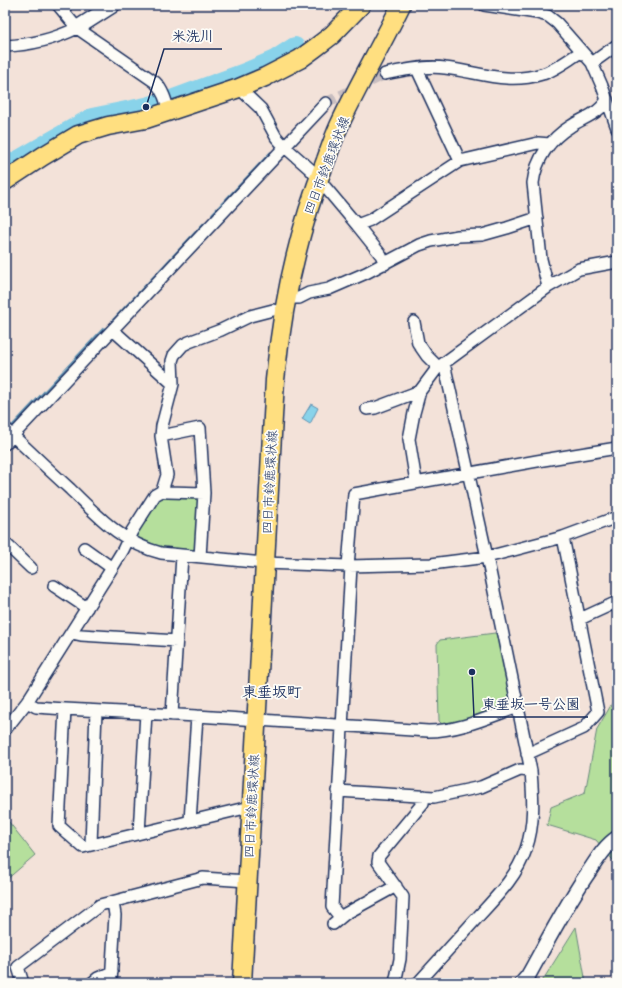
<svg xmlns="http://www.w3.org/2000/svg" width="622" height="988" viewBox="0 0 622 988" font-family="Sriracha,'Klee One',sans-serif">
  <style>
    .green { fill: #b5df9c; stroke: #68877d }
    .water { fill: #89d3ea; stroke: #5d91b2 }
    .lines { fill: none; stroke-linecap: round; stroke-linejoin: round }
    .stream { stroke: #5d91b2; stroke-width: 3.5 }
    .river { stroke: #89d3ea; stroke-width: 20 }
    .minor-tunnel { stroke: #c8bec0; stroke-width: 11; stroke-dasharray: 11 5.5; stroke-linecap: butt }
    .minor-casing { stroke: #1b2f5e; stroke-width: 14 }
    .tertiary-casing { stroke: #1b2f5e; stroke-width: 17 }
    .primary-casing { stroke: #1b2f5e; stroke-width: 21 }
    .minor { stroke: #fdfcf7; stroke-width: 11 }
    .tertiary { stroke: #fdfcf7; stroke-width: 14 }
    .primary { stroke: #ffdf80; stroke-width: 18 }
    .labels { text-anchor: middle; stroke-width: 3.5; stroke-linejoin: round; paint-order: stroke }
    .street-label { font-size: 13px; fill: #1b2f5e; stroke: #fdfcf7 }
    .quarter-label { font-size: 15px; font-weight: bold; fill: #1b2f5e; stroke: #fdfcf7 }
    .leader { fill: none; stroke: #1b2f5e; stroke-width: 1.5 }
    .callout-dot { fill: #1b2f5e; stroke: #fdfcf7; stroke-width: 1.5 }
    .callout-label { font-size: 14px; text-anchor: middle; font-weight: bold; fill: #1b2f5e; stroke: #fdfcf7; stroke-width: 3.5; stroke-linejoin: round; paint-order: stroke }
  </style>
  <rect width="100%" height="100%" fill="#f3e2d9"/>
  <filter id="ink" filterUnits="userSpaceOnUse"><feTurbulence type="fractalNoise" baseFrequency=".025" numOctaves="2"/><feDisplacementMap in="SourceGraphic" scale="8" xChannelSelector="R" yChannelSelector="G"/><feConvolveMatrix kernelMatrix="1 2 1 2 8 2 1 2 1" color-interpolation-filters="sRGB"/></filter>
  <g filter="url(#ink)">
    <!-- green -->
    <path class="green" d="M 165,496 L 196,496 L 200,500 L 197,547 L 192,551 L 163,548 L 138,538 L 136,533 L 159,498 Z
      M 495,633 L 499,636 L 512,701 L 509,706 L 477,716 L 443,725 L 439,721 L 437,644 L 440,640 Z
      M 617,695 L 617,865 L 596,840 L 547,825 L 551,807 L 585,793 L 597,729 Z
      M 5,817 L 35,855 L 5,881 Z
      M 576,927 L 586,983 L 541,983 Z"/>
    <!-- water -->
    <path class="water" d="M 311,404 L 318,408 L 310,424 L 302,419 Z"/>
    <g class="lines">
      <!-- stream -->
      <path class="stream" d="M 213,214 L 271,153
        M 113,321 L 205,223
        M 13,426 L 104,329"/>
      <!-- river -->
      <path class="river" d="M 5,168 L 92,118 L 146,107 L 174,99 L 245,73 L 275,60 L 295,47"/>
      <!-- minor-tunnel -->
      <path class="minor-tunnel" d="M 326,103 L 385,74"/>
      <defs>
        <path id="minor" d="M 58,5 L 77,28 L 155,82 C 163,90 166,101 169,112
          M 484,5 L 537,13 L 548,16 L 557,23 L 592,63 L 602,86 L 617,128
          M 5,46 C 29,45 55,39 77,28
          M 592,63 L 617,45
          M 417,69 L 460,161
          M 385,74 C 403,70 427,65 445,68 C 479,72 507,85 542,74 C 554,71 569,59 581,52
          M 239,88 L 261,109 L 276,137 L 285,147 L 310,169 L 357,225 L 381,255 L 385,264
          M 357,225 L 370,220 L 460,161 L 538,143 L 550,144
          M 548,287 L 579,269 L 617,262
          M 286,298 L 299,298 L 309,293 L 329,289 L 366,273 L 419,245 L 431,241 L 458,236 L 482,235 L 507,228 L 537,218
          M 414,322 L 418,343 L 427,356 L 438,367
          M 113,330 L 173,384
          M 367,409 L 375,408 L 420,391
          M 5,428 C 27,449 48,469 70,489 C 98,516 122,543 161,553 L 264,563 L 348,566 L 431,564 L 487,557 L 563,537 L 617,517
          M 161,436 L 200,428 L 204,493
          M 5,444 L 326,103
          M 416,482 L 409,439 L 414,413 L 420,391 L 438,367 L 444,363
          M 162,491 L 168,492 L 204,493 L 200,557
          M 5,543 L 31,568
          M 84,548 L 112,568
          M 348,566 L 354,494 L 537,461 L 617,448
          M 54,586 L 87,608
          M 580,619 L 617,602
          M 72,633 L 81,635 L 177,641
          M 27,702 L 36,707 L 65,709 L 197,716 L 428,731 C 459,731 489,717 518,707
          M 65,709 L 59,826 L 83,847 L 241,809 L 251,809
          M 172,715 L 182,556
          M 5,730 L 27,702 L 112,568 L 123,550 L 132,531 L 155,495 L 162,491 L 167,475 L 161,436 L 162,426 L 173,384 L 172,361 L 174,355 L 183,345 L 189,342 L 221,330 L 250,316 L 273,310
          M 527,754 L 584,728 L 598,712 L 563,537
          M 338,791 L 434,797 L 481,787 L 520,770 L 531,771
          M 190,821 L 197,716
          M 139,833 L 146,713
          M 91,844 L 96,711
          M 340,917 L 332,907 L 351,566
          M 333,924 L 345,914 L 396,886
          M 23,983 L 18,967 L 100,905 L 203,878 L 247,881
          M 92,983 L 98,978 L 112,972
          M 111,983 L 115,915 L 113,902
          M 395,983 L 400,959 L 403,897 L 378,862 L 379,856 L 423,803 L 424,796
          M 418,983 C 437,962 456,941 475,920 C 495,898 517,877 526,849 C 535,823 533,797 531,771 L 487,557 L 444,363 L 548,287 L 541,259 L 533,183 C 536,159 550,139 571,126 C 583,118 601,113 607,99"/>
        <path id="tertiary" d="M 77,28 L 113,5
          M 522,983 L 528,976 C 548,940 566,904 590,870 C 598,858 605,846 617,838"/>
        <path id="primary" d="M 5,181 L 43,156 L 78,135 L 108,126 L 146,119 L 239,88 L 265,77 L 300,59 L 315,48 L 332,35 L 361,5
          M 242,983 L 275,380 C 282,305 298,231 326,160 C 330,149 334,137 339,126 C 358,85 381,46 401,5"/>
      </defs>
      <!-- minor casing -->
      <use href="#minor" class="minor-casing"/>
      <!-- tertiary casing -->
      <use href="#tertiary" class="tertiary-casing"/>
      <!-- primary casing -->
      <use href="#primary" class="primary-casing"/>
      <!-- minor -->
      <use href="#minor" class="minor"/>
      <!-- tertiary -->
      <use href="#tertiary" class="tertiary"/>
      <!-- primary -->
      <use href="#primary" class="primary"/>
    </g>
  </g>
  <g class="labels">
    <!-- street labels -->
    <g class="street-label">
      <text transform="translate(326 165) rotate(-69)" y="5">四日市鈴鹿環状線</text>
      <text transform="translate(269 482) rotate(-87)" y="5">四日市鈴鹿環状線</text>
      <text transform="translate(251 806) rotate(-87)" y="5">四日市鈴鹿環状線</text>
    </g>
    <!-- quarter labels -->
    <g class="quarter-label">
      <text x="272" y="697">東垂坂町</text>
    </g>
  </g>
  <!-- callouts -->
  <path class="leader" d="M146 107L164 49H222M472 672L474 717H588"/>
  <g class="callout-dot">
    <circle cx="146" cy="107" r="4"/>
    <circle cx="472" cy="672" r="4"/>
  </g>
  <g class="callout-label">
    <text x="193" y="41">米洗川</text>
    <text x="531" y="709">東垂坂一号公園</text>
  </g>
  <!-- margin -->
  <rect width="622" height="988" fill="none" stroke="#fdfcf7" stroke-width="20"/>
  <rect x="10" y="10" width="602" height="968" fill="none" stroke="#1b2f5e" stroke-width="1.5" filter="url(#ink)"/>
</svg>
